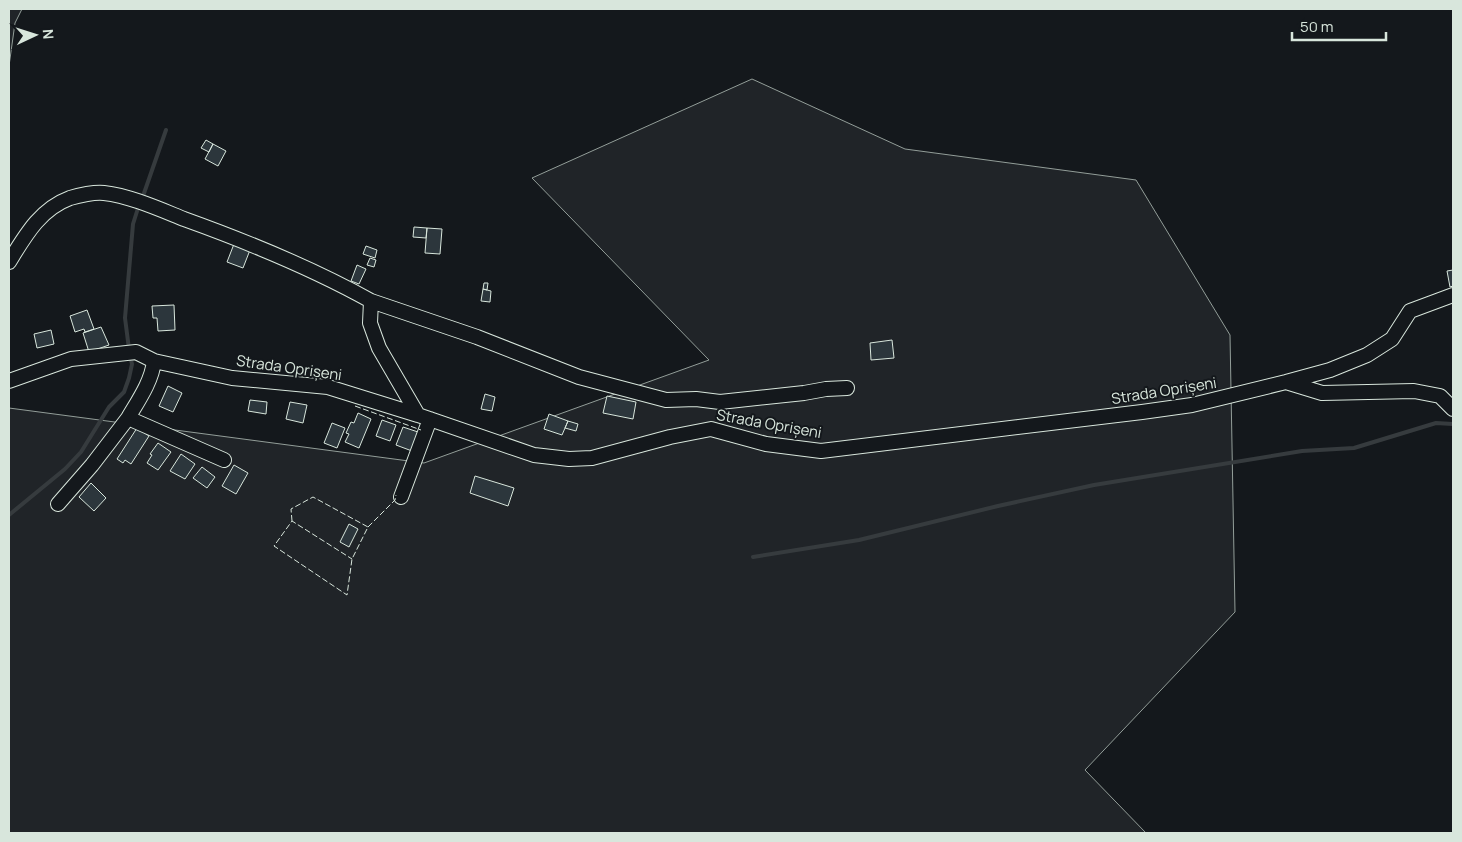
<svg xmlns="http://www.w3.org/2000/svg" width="1462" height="842" viewBox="0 0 1462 842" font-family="Manrope,sans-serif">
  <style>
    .green { fill: #202428; stroke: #939e99 }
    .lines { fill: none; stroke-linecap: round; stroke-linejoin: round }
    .stream { stroke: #363b3e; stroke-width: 4 }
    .building { fill: #2c363c; stroke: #d8e6dc }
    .minor-casing { stroke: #d8e6dc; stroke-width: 16 }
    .minor { stroke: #14181c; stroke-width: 14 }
    .fence { stroke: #d8e6dc; stroke-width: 1; stroke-dasharray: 6 2.5; stroke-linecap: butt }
    .labels { text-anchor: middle; stroke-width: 4; stroke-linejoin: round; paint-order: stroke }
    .street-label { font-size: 15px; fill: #d8e6dc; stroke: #14181c }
  </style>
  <rect width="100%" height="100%" fill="#14181c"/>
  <!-- green -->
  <path class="green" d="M 9,9 L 22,9 L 15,23 L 9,66 Z
    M 752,79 L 905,149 L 1136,180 L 1230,335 L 1235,612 L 1085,770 L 1146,833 L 9,833 L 9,408 L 424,463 L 709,360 L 532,178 Z"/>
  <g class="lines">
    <!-- stream -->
    <path class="stream" d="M 142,199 L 166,130
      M 129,349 L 125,318 L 133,224 L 139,205
      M 9,515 L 65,469 L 81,452 L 109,407 L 124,392 L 129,378 L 132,364 L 130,356
      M 753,557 L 859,540 L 998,506 L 1094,485 L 1302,451 L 1354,448 L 1436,423 L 1453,424"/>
  </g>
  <!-- building -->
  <path class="building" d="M 206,140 L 213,144 L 209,152 L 201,148 Z
    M 213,144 L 226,151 L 218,166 L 205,159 Z
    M 414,227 L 427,228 L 426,238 L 413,237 Z
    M 427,228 L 442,229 L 440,254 L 425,253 Z
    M 234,244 L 250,250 L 243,268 L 227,262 Z
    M 366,246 L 377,250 L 375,258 L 363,254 Z
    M 370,258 L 376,260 L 374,267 L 367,265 Z
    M 357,265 L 366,269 L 359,284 L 351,281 Z
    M 1453,270 L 1453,286 L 1450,287 L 1447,271 Z
    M 484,283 L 488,283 L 487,290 L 483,289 Z
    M 483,289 L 491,291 L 490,302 L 481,301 Z
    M 174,305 L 175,330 L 158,331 L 157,318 L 153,318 L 152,306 Z
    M 87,310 L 94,329 L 85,332 L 84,329 L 75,332 L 70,316 Z
    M 101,327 L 109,345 L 89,352 L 83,333 Z
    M 51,330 L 54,344 L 37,348 L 34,334 Z
    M 892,340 L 894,358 L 871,360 L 870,343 Z
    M 168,386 L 182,393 L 173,412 L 159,406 Z
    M 485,394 L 495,397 L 492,411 L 481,409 Z
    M 607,396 L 636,402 L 633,419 L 603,413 Z
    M 250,400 L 267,402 L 266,414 L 248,411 Z
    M 290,402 L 307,405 L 303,423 L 286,419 Z
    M 358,413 L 371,419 L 359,448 L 345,442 L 349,434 L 346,433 L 351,422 L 354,423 Z
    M 549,414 L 568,421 L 562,435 L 544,429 Z
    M 382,420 L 396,425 L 390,441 L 376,436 Z
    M 568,421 L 578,424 L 576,431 L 565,428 Z
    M 332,423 L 345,428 L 337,448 L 324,443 Z
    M 403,427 L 418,432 L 412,451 L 396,445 Z
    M 137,428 L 149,436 L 131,464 L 125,460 L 123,463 L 117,459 Z
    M 158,443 L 171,452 L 158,470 L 147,463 L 152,455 L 150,454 Z
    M 181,454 L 195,464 L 185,479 L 170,471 Z
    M 234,465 L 248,473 L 236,494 L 222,486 Z
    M 202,467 L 215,477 L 207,488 L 193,478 Z
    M 475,476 L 514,488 L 508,506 L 470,493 Z
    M 91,483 L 106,498 L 94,511 L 79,497 Z
    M 349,524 L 358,529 L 349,547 L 340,542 Z"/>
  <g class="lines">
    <defs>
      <path id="minor" d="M 9,262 C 25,236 40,209 70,198 C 79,195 95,192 104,193 C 130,196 159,209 184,219 C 248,242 312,268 371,301 L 370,323 L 379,348 L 418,415
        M 371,301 L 477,337 L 579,377 L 666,400 L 696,399 L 720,402 L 804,393 L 826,389 L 847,388
        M 154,361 C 152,381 138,401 128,418 L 224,460
        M 9,381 L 71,359 L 136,352 L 154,361 L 232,378 L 328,387 L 418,415 L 534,455 L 569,459 L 592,458 L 670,437 L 711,429 L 766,444 L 821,451 L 1142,412 L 1192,405 L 1286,382 L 1330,370 L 1367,355 L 1392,339 L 1410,311 L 1453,295
        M 1286,382 L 1322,393 L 1414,391 L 1440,396 L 1453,409
        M 401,497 L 430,419
        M 58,504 L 92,465 L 128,418"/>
    </defs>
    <!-- minor casing -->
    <use href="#minor" class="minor-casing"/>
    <!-- minor -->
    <use href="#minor" class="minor"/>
    <!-- fence -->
    <path class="fence" d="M 355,406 L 421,430
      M 292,521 L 291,509 L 313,497 L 368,527 L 352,559 L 347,595 L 274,546 L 292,521 L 352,559
      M 368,527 L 395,500 L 396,495"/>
  </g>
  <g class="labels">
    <!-- street labels -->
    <g class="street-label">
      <text transform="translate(289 368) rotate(8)" y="5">Strada Oprișeni</text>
      <text transform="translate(1164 391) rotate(-9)" y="5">Strada Oprișeni</text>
      <text transform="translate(769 424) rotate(10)" y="5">Strada Oprișeni</text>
    </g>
  </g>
  <!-- border -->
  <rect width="1462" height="842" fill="none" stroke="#d8e6dc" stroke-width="20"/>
  <!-- north arrow -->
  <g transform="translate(35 35) rotate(86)" stroke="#14181c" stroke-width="4" paint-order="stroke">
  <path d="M0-4L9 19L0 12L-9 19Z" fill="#d8e6dc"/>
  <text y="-8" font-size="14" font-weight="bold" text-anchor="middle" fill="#d8e6dc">N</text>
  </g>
  <!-- scale -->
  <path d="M1292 32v8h94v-8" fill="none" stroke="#d8e6dc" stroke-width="2.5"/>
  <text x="1300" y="32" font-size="15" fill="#d8e6dc" stroke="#14181c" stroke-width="4" paint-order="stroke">50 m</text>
</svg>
